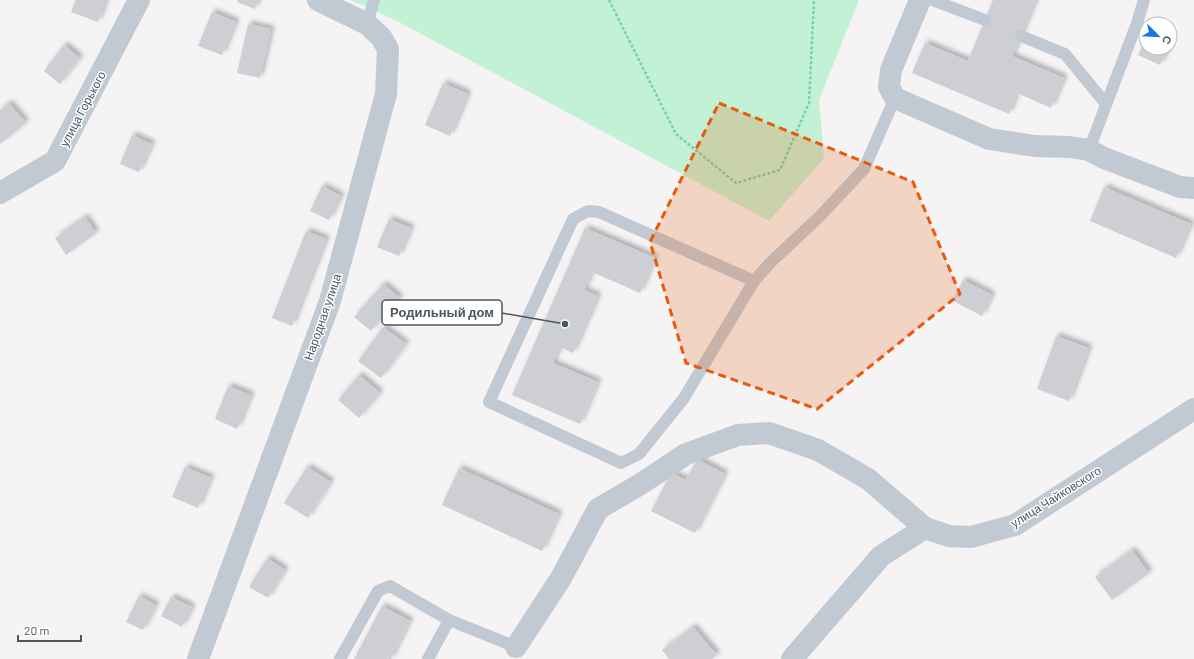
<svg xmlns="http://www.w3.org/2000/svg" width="1194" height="659" viewBox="0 0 1194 659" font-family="Barlow,sans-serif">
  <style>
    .green { fill: #c3f1d5 }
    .building { fill: #cdcfd5; filter: url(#shadow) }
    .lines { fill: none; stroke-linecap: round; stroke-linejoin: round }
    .path { stroke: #7ad0a6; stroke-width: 2.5; stroke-dasharray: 3 2; stroke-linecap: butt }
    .service { stroke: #c1cad2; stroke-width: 12 }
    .minor { stroke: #c1cad2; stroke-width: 22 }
    .tertiary { stroke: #c1cad2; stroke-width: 22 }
    .marked { fill: #e8590c; fill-opacity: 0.2; stroke: #e8590c; stroke-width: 3; stroke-dasharray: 8 5; stroke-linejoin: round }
    .labels { text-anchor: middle; stroke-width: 3; stroke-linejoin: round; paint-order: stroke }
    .street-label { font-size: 12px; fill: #4a5661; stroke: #fff }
    .leader { fill: none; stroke: #4a5661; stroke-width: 1.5 }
    .callout-dot { fill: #4a5661; stroke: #fff; stroke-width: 1.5 }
    .callout { fill: #fff; stroke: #4a5661; stroke-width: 1.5 }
    .callout-label { font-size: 13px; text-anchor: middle; font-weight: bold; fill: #4a5661 }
  </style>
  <defs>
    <filter id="shadow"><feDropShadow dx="3.5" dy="-3.5" stdDeviation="2" flood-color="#0004"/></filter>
  </defs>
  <rect width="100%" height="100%" fill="#f5f3f3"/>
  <!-- green -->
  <path class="green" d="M 351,0 L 859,0 L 819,100 L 824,158 L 769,221 L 399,22 Z"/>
  <!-- building -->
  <path class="building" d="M 76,0 L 106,0 L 98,22 L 71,12 Z
    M 238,0 L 258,0 L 255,9 L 237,2 Z
    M 993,0 L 1036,0 L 1012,56 L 1064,78 L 1051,108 L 1017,93 L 1009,114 L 912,73 L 925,43 L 968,61 Z
    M 212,12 L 236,22 L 222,55 L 198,46 Z
    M 248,24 L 271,29 L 260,78 L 237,73 Z
    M 1146,38 L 1146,48 L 1169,48 L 1160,65 L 1138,55 Z
    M 64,45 L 80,58 L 60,84 L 44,71 Z
    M 443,83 L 468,94 L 450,136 L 425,125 Z
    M 9,103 L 26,123 L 0,144 L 0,110 Z
    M 132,135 L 152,144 L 139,172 L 120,164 Z
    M 322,186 L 341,196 L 329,220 L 310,211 Z
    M 1104,187 L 1191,224 L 1176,258 L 1090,221 Z
    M 85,217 L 96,233 L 66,255 L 55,238 Z
    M 389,219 L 411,228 L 399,256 L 377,247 Z
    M 585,228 L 655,258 L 640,293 L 592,272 L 584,290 L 598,296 L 573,353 L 560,347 L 553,363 L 598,382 L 580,424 L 512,395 Z
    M 306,231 L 326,239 L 292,326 L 272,318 Z
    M 963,280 L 992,295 L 982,316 L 953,301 Z
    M 383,284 L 400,298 L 371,331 L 354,317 Z
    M 383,327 L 406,344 L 381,378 L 358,361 Z
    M 1056,336 L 1089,348 L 1069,401 L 1037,389 Z
    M 359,375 L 380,393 L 359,418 L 338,400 Z
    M 228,386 L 251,395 L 237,429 L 215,419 Z
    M 697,459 L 725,474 L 695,533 L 651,511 L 671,473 L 686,480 Z
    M 185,467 L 211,478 L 198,508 L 172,497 Z
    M 307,467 L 331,482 L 308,518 L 284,503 Z
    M 459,468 L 559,514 L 542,551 L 442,505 Z
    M 1132,550 L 1149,573 L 1112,600 L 1095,577 Z
    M 267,558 L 285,570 L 268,598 L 249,587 Z
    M 139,596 L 156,605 L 143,630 L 126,622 Z
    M 171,597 L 192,607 L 182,627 L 161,616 Z
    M 382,606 L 410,621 L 391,659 L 354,659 Z
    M 693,627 L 717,655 L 712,659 L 669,659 L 662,650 Z"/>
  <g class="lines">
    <!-- path -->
    <path class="path" d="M 609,0 L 676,134 L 736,183 L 780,170 L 809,103 L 814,0"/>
    <!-- service -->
    <path class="service" d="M 932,0 L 985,20
      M 367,24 L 374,0
      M 1021,36 L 1065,54 L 1106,104
      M 1089,150 L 1137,23 L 1144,0
      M 754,281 L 599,212 L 588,211 L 573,219 L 489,402 L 621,463 L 639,454 L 684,398 L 754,281 L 771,262 L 820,216 L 864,169 L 895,98
      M 340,659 L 378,591 L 390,586 L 449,620 L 516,647
      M 428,659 L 449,620"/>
    <!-- minor -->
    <path class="minor" d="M 920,0 L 891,70 L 889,87 L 895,98 L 989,139 L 1035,146 L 1070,147 L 1089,150 L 1104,158 L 1180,187 L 1194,188
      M 0,193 L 55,161 L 139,0
      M 516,647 L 561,578 L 598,509 L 639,485 L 686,454 L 738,435 L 769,433 L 818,450 L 868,479 L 925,528
      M 792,659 L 881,556 L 925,528 L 949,536 L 971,537 L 1015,525 L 1194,409"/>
    <!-- tertiary -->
    <path class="tertiary" d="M 198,659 L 330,301 L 386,94 L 388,49 L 381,37 L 367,24 L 318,0"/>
  </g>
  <!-- marked area -->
  <path class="marked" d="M 719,103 L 913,182 L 960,294 L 817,409 L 686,363 L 650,242 Z"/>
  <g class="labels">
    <!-- street labels -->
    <g class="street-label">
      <text transform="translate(83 109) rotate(-62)" y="4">улица Горького</text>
      <text transform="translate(323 317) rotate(-71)" y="4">Народная улица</text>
      <text transform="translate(1056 497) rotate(-32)" y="4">улица Чайковского</text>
    </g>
  </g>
  <!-- callouts -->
  <path class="leader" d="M565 324L502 313"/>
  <circle class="callout-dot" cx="565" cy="324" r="4"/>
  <rect class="callout" x="382" y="300" width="120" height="25" rx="4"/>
  <g class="callout-label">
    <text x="442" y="317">Родильный дом</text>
  </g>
  <!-- north arrow -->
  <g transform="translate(1158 36) rotate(114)"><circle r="19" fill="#ffffff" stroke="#b7bbc0"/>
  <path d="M0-3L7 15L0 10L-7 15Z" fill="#1a73e8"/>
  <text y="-6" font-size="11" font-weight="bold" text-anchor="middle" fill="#4a5661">С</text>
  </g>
  <!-- scale -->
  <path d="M18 635v6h63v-6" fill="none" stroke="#4a5661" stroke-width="2"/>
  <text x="24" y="635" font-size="12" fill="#4a5661" stroke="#ffffff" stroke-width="3" paint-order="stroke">20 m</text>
</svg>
